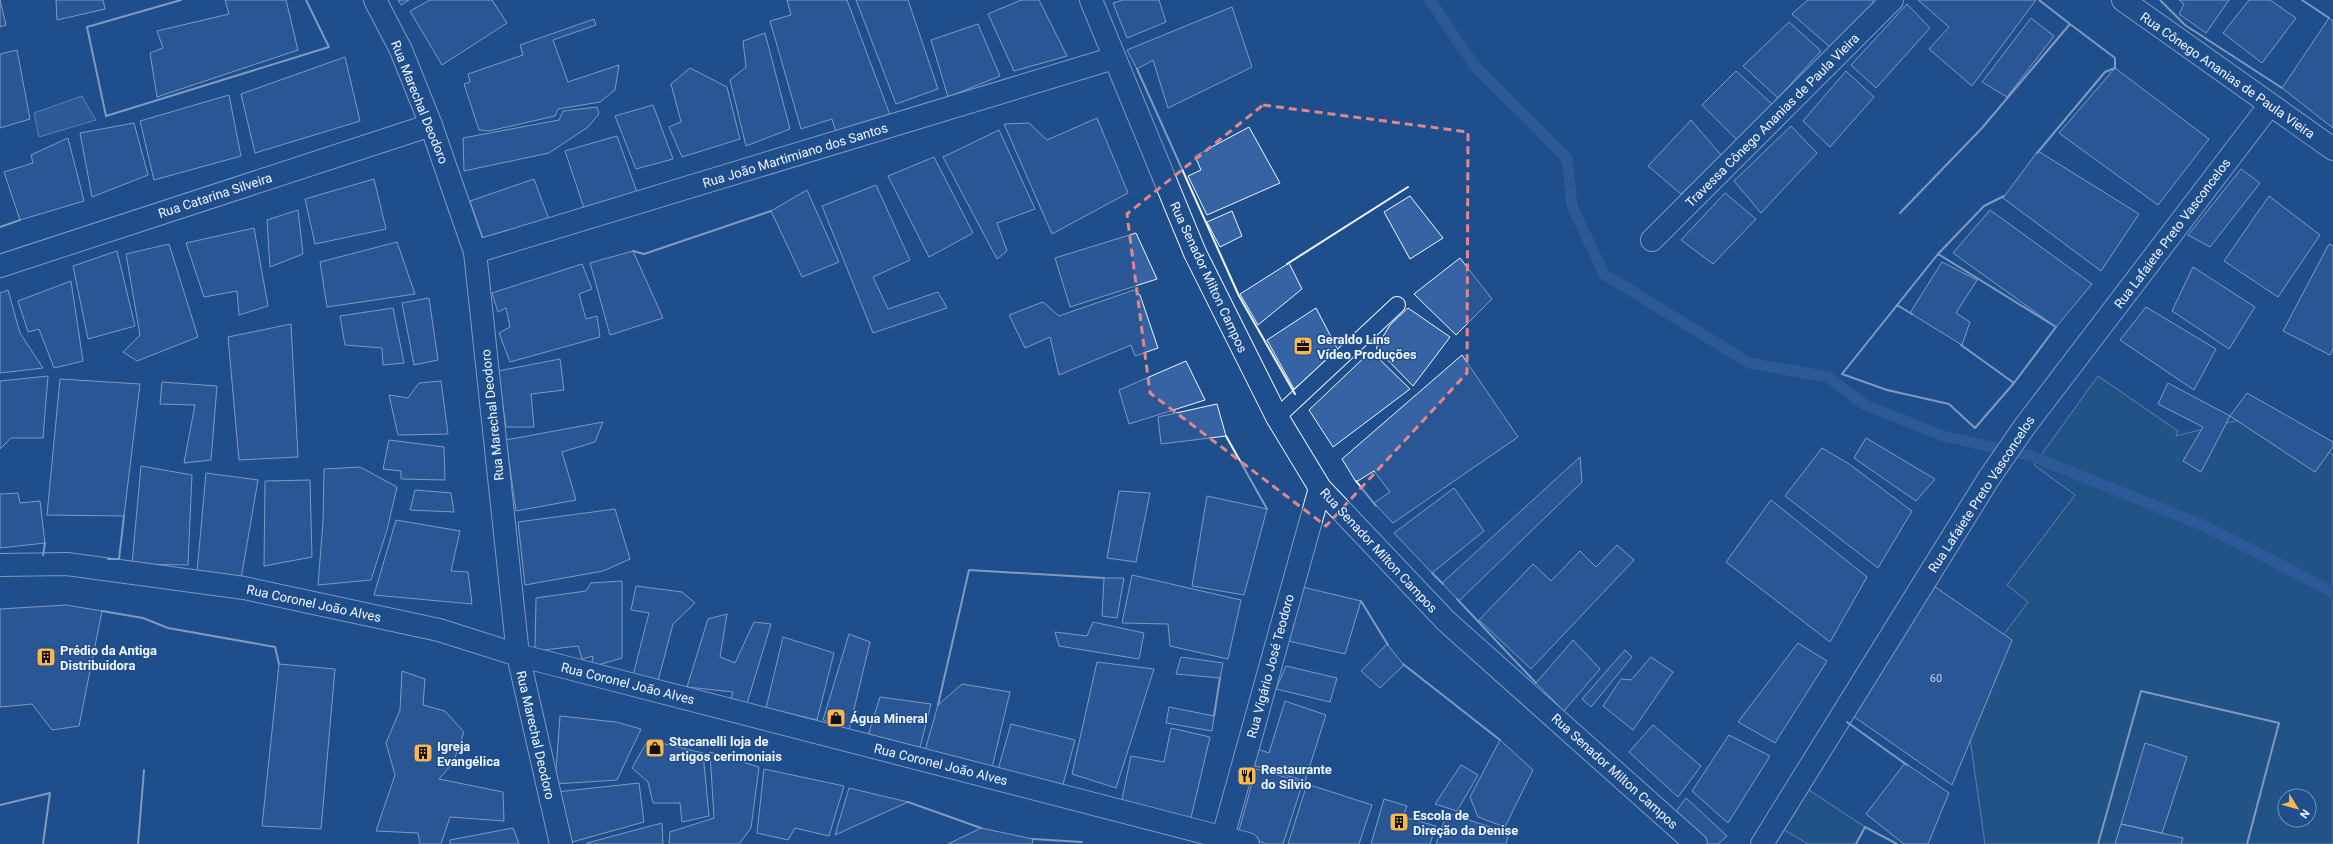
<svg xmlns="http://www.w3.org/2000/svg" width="2333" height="844" viewBox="0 0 2333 844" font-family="Roboto,sans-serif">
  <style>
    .green { fill: #245a82; stroke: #a8bbd7; fill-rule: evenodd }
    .water { fill: #3b69a3; stroke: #a8bbd7 }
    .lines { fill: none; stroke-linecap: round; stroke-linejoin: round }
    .stream { stroke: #3b69a3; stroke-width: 11 }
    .building { fill: #3563a3; stroke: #f2f6ff }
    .service-casing { stroke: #f2f6ff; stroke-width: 18 }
    .minor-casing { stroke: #f2f6ff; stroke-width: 24 }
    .tertiary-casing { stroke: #f2f6ff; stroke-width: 24 }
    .service { stroke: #1f4e8c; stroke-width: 16 }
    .minor { stroke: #1f4e8c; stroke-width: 22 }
    .tertiary { stroke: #1f4e8c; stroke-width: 22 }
    .wall { stroke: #f2f6ff; stroke-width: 2 }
    .marked { fill: none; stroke: #e38589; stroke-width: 3; stroke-dasharray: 8 5; stroke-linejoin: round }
    .labels { text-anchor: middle; stroke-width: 3; stroke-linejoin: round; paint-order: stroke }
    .number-label { font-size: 11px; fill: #c3d1e8 }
    .street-label { font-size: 13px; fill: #f2f6ff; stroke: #1f4e8c }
    .poi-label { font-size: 13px; font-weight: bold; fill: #f2f6ff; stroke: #1f4e8c; text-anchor: start }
  </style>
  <rect width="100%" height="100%" fill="#1f4e8c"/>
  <!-- green -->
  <path class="green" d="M 2098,376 L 2178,431 L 2176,436 L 2274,411 L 2333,455 L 2333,844 L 1985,844 L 1963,689 L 2028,602 L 2007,585 L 2075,495 L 2034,465 ZM 2285,796 L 2309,796 L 2309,820 L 2285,820 Z
    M 1806,788 L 1865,827 L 1856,844 L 1808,844 L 1781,828 Z"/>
  <!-- water -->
  <path class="water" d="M 82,96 L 96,120 L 39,137 L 34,113 Z"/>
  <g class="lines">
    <!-- stream -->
    <path class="stream" d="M 1430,0 L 1474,65 L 1567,158 L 1572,206 L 1604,274 L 1749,363 L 1828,377 L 1865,405 L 1943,436 L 2032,456 L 2207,527 L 2333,592"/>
  </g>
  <!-- building -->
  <path class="building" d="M 0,0 L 6,25 L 0,27 Z
    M 56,0 L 103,0 L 105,9 L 57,20 Z
    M 225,0 L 286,0 L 298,50 L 157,97 L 150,53 L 163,48 L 157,31 L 229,14 Z
    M 398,0 L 409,0 L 401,5 Z
    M 430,0 L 492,0 L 507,23 L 442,65 L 410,11 Z
    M 787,0 L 847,0 L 890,115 L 836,132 L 832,119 L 801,129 L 770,21 L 791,15 Z
    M 856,0 L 908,0 L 938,89 L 896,104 Z
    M 1021,0 L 1039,0 L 1067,56 L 1014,71 L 988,14 Z
    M 1123,0 L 1159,0 L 1166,22 L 1127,38 L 1113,3 Z
    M 1808,0 L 1872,0 L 1874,2 L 1830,47 L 1792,14 Z
    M 1918,0 L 2036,0 L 1972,86 L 1929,49 L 1949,27 Z
    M 2179,0 L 2229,0 L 2206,33 L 2179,14 L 2184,4 Z
    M 2249,0 L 2270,0 L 2296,18 L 2262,63 L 2223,33 Z
    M 1907,4 L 1930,28 L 1876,88 L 1851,65 Z
    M 1232,7 L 1252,67 L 1168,108 L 1153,60 L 1137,69 L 1127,50 Z
    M 2031,18 L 2054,36 L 2007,97 L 1982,82 Z
    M 2329,18 L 2333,21 L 2333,128 L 2282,88 Z
    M 594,19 L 596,25 L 553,40 L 568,82 L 619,65 L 615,90 L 600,102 L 558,109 L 555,116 L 489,131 L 479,130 L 464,84 L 470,82 L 468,74 L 523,55 L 520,45 Z
    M 1789,22 L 1821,51 L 1778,98 L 1743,66 Z
    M 978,24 L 1000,76 L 948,97 L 931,40 Z
    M 765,33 L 790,129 L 746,146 L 730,80 L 746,67 L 743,41 Z
    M 17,50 L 30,119 L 0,128 L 0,54 Z
    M 345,57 L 360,121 L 255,153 L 241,94 Z
    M 690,68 L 727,87 L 740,139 L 682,157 L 669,127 L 681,122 L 671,84 Z
    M 2115,68 L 2209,139 L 2158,205 L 2059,133 Z
    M 1736,71 L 1772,104 L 1737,140 L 1702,105 Z
    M 1846,71 L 1874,97 L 1830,147 L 1803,121 Z
    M 229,95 L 241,156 L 154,180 L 140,121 Z
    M 653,105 L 673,159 L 636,169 L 615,116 Z
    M 597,107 L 599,114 L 588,127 L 549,153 L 464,171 L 463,138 L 559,120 L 563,111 Z
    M 1097,118 L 1128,193 L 1052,234 L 1004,124 L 1029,123 L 1047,140 Z
    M 1691,120 L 1722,156 L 1681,194 L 1648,166 Z
    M 134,123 L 148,175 L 92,197 L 80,133 Z
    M 1791,126 L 1817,153 L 1761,213 L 1734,181 Z
    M 1249,127 L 1280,183 L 1207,215 L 1188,176 L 1201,170 L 1195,156 Z
    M 999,130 L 1035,209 L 997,223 L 1007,251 L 997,259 L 943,157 Z
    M 617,136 L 637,192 L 584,208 L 565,151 Z
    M 68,138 L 84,201 L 20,220 L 4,172 L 33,163 L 31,155 Z
    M 2038,151 L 2139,214 L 2101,271 L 2003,198 Z
    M 934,157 L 973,233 L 929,257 L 888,176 Z
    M 2241,169 L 2260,183 L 2210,247 L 2188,235 Z
    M 374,179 L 386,229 L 315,244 L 305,199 Z
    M 534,179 L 551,225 L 484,241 L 470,201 Z
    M 876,185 L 910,260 L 873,277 L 888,309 L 938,292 L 947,308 L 873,333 L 822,206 Z
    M 807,190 L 839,262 L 802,277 L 771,211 Z
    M 1725,193 L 1756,219 L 1713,264 L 1681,240 Z
    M 1410,196 L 1443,238 L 1410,259 L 1384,212 Z
    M 2269,196 L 2320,235 L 2278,297 L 2224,261 Z
    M 298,210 L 303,254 L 270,267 L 267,220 Z
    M 1990,210 L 2092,284 L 2056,327 L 1953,253 Z
    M 1232,211 L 1242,236 L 1220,247 L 1207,222 Z
    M 254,228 L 268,306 L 239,315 L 237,291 L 204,297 L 186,243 Z
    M 1136,233 L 1157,279 L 1070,307 L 1055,258 Z
    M 397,242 L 415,294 L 327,307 L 320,262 Z
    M 169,244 L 198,337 L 137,361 L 123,352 L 140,335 L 126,254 Z
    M 2329,244 L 2333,246 L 2333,349 L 2330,355 L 2283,331 Z
    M 117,251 L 135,326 L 88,339 L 73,266 Z
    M 633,251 L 663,318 L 610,335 L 590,263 Z
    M 1460,258 L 1492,299 L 1456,335 L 1414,294 Z
    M 1942,262 L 1977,280 L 1956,313 L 1970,322 L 1962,345 L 1910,313 Z
    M 1289,263 L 1302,289 L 1258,325 L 1240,294 Z
    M 582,264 L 592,289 L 579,294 L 586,319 L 597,316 L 600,337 L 510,362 L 499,333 L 510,327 L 506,308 L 498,312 L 492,293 Z
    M 2193,267 L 2255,307 L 2229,349 L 2172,311 Z
    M 71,281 L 83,361 L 54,368 L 39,329 L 28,332 L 18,301 Z
    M 8,290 L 20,333 L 43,368 L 0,373 L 0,293 Z
    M 1134,290 L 1140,295 L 1158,348 L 1135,356 L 1131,345 L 1059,375 L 1050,337 L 1025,348 L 1009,315 L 1043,302 L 1059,316 Z
    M 429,298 L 438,360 L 414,365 L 402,303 Z
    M 2146,307 L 2216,349 L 2194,390 L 2120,340 Z
    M 393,308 L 404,363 L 383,365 L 382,348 L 345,345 L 340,316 Z
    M 1316,308 L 1339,352 L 1294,389 L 1267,340 Z
    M 1408,308 L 1450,337 L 1413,386 L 1376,348 L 1390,325 Z
    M 291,324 L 298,457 L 239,460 L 228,337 Z
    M 1371,351 L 1410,389 L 1333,447 L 1309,410 Z
    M 1462,355 L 1518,437 L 1393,523 L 1374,503 L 1390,492 L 1374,471 L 1356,482 L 1342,459 Z
    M 560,359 L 564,390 L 531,394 L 534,427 L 506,427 L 498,371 Z
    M 1186,361 L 1205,400 L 1129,424 L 1119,390 Z
    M 48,376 L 43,438 L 11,438 L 0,449 L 0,381 Z
    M 60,379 L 140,384 L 124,516 L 47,515 Z
    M 441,381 L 448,434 L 398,435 L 389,395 L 408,398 L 419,383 Z
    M 162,382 L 217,386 L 211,460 L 184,463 L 195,405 L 160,404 Z
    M 2168,383 L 2230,416 L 2201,472 L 2183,461 L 2203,427 L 2158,404 Z
    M 2247,393 L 2333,442 L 2333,447 L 2315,472 L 2230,416 Z
    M 1217,404 L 1226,436 L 1161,444 L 1158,417 Z
    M 603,422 L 595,442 L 562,452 L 576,500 L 516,511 L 506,440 Z
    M 1866,438 L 1935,479 L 1916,501 L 1854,458 Z
    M 389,440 L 444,447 L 445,480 L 401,479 L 401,471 L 383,469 Z
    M 1822,448 L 1849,464 L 1912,511 L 1878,568 L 1785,496 Z
    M 1580,457 L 1582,482 L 1459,601 L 1442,583 Z
    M 141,466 L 192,475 L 188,565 L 132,564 Z
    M 360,467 L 397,487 L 387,530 L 371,580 L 318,585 L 323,522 L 324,469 Z
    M 206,473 L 258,480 L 241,579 L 197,572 Z
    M 310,480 L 312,557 L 264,566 L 265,481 Z
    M 1454,488 L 1484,531 L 1432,573 L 1394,533 Z
    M 415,490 L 451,493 L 454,512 L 410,510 Z
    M 1119,491 L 1150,493 L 1136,562 L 1107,558 Z
    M 18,493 L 20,503 L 40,501 L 45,543 L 0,548 L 0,494 Z
    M 1207,496 L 1267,509 L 1244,595 L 1192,586 Z
    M 1771,500 L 1867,577 L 1830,642 L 1726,562 Z
    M 615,509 L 630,559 L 603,571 L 525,585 L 518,522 Z
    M 396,520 L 460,531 L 451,571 L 468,572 L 472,604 L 374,595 Z
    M 1617,545 L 1634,560 L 1531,669 L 1479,620 L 1533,564 L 1551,581 L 1580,551 L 1596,567 Z
    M 1132,575 L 1241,600 L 1228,659 L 1170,646 L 1168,624 L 1122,623 Z
    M 1104,578 L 1124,578 L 1117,618 L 1102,616 Z
    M 622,581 L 622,658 L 591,667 L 593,656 L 582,659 L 578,646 L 535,651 L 536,598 L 586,591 L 591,583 Z
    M 1931,584 L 2012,640 L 1952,785 L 1853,716 Z
    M 636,586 L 682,592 L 695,603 L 673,624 L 658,681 L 631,683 L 649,613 L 631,610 Z
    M 1298,586 L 1361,601 L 1345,654 L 1284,640 Z
    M 66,605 L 102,611 L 79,726 L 52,730 L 32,704 L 0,707 L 0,609 Z
    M 727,614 L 720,657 L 735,663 L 754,622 L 771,624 L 745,710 L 728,708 L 733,692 L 687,687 L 708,619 Z
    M 1093,622 L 1144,633 L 1139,659 L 1059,646 L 1055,632 L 1087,636 Z
    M 849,634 L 870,642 L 849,730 L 823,720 Z
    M 783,637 L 834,653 L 817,720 L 766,708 Z
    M 1573,640 L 1600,669 L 1564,711 L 1536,683 Z
    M 1798,643 L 1827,661 L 1775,743 L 1738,722 Z
    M 1387,644 L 1404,665 L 1380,688 L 1361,671 Z
    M 1625,650 L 1632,657 L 1591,707 L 1582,699 Z
    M 1181,657 L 1223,663 L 1220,678 L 1176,674 Z
    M 1651,657 L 1673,672 L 1633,730 L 1603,706 L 1621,679 L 1631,680 Z
    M 1097,662 L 1154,669 L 1116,788 L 1072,774 Z
    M 279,664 L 335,669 L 321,829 L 262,826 Z
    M 1286,666 L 1337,678 L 1330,702 L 1276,689 Z
    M 402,671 L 425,679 L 423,705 L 445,711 L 464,732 L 453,763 L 439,779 L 503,792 L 504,821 L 450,817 L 441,844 L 420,844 L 418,833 L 376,831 L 395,775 L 386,743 L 400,710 Z
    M 962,684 L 1010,692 L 991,772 L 924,754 L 938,705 Z
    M 880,697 L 931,704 L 919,751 L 866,742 Z
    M 1285,701 L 1326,715 L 1305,781 L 1249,764 L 1254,748 L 1269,753 Z
    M 1169,707 L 1214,716 L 1212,731 L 1166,723 Z
    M 560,716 L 616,722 L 641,729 L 617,780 L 555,784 Z
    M 1011,724 L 1075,740 L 1061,792 L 997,773 Z
    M 1653,725 L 1701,766 L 1678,797 L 1629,752 Z
    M 1171,728 L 1210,737 L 1190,822 L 1121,804 L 1131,756 L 1164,762 Z
    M 1729,735 L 1770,756 L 1728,823 L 1692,791 Z
    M 648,740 L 703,753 L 709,816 L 682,822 L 680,803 L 653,803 L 648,782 L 632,768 Z
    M 1500,740 L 1533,770 L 1505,827 L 1478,817 L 1470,797 Z
    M 2145,743 L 2187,757 L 2162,833 L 2121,824 Z
    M 710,752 L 759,767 L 751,828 L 739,844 L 669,844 L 670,832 L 714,818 Z
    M 1905,763 L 1949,793 L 1928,844 L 1904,844 L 1866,814 Z
    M 1461,765 L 1478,775 L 1457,811 L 1435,804 Z
    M 764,769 L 844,786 L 829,836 L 795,828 L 788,840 L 757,833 Z
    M 1256,769 L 1303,782 L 1283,844 L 1267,844 L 1238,834 Z
    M 639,783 L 644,822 L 565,844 L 556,792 Z
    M 1307,784 L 1372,805 L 1359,844 L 1288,844 Z
    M 849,788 L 908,802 L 835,835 Z
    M 1686,798 L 1727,836 L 1718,844 L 1708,844 L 1674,814 Z
    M 1384,799 L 1407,806 L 1403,817 L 1436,826 L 1430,844 L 1371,844 Z
    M 1447,813 L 1509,833 L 1506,844 L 1436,844 Z
    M 662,823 L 663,844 L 587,844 L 587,843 Z
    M 2121,824 L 2183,838 L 2181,844 L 2115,844 Z
    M 513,828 L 519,844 L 450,844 L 450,840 Z
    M 981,828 L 1033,839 L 1032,844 L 948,844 Z"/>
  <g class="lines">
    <defs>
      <path id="service" d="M 1277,417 L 1397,305"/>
      <path id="minor" d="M 1091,0 L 1195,253 L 1277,417 L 1320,488 L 1446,621 L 1696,844
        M 1652,240 L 1892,0
        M 475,252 L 1114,58
        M 0,266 L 431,125
        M 1221,844 L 1320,488
        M 1762,844 L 1989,478 L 2025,426 L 2269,106"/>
      <path id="tertiary" d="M 375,0 L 401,50 L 431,125 L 475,252 L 518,655 L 561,844
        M 2123,0 L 2333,149
        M 0,565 L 67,564 L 244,588 L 439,630 L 518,655 L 1248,844"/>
    </defs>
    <!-- service casing -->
    <use href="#service" class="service-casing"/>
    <!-- minor casing -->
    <use href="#minor" class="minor-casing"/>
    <!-- tertiary casing -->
    <use href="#tertiary" class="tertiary-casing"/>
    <!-- service -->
    <use href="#service" class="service"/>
    <!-- minor -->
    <use href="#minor" class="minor"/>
    <!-- tertiary -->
    <use href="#tertiary" class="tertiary"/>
    <!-- wall -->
    <path class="wall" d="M 181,0 L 87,27 L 106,116 L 329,47 L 306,0
      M 2039,0 L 2070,24
      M 2160,0 L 2185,25 L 2282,88
      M 2302,0 L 2329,18
      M 1137,69 L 1239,296 L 1295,394
      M 1900,213 L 1982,128 L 2070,24 L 2115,58 L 2115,68 L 2105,72 L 2037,153
      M 0,227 L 20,220
      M 633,251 L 644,254 L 771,211
      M 1938,254 L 1984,206 L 2004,196
      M 1938,254 L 2056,327 L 2014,383 L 1975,428 L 1949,404 L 1887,390 L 1842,374 Z
      M 1287,264 L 1408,187
      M 1897,305 L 1912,314
      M 1961,345 L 2014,383
      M 1226,436 L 1267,509
      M 1356,481 L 1376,506
      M 43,555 L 45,543
      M 108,559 L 119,559 L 124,516
      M 1432,573 L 1443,584
      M 1457,599 L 1536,683
      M 1361,601 L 1388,645
      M 102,611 L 143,618 L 168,628 L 275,647 L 279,664
      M 1403,664 L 1500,740
      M 938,705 L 969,570 L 1104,578
      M 1214,716 L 1220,678
      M 1847,722 L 1907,765
      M 908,802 L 981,828
      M 0,805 L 50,793 L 43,844
      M 1033,839 L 1082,842
      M 138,844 L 144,770
      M 1856,844 L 1865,827 L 1897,844
      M 2098,844 L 2141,691 L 2279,723 L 2247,844"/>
  </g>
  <!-- marked area -->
  <path d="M0 0H2333V844H0ZM 1263,105 L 1468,132 L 1467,373 L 1326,526 L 1150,393 L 1127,214 Z" fill="#1f4e8c" fill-opacity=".55" fill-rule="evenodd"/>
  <path class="marked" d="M 1263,105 L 1468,132 L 1467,373 L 1326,526 L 1150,393 L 1127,214 Z"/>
  <!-- icons -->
  <defs>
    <symbol id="office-square" viewBox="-11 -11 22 22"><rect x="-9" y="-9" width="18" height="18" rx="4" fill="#ffb74d" stroke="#1f4e8c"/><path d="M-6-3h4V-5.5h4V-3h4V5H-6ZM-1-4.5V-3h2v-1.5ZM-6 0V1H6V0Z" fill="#111"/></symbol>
    <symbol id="building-square" viewBox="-11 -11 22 22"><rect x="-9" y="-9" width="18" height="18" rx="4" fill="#ffb74d" stroke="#1f4e8c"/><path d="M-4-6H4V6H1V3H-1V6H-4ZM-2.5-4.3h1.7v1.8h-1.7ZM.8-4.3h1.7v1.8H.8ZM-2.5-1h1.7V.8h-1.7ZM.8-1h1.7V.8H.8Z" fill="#111"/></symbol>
    <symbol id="shop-square" viewBox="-11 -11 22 22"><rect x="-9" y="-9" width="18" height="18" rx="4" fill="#ffb74d" stroke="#1f4e8c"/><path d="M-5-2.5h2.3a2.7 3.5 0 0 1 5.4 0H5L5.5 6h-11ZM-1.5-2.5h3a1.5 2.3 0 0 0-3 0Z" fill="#111"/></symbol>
    <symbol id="restaurant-square" viewBox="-11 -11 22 22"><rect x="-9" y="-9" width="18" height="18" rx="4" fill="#ffb74d" stroke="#1f4e8c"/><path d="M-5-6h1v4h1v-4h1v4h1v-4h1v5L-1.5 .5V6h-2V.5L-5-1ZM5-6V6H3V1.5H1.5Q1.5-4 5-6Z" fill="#111"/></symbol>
  </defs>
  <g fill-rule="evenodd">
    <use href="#office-square" x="1292" y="335" width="22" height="22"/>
    <use href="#building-square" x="35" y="646" width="22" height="22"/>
    <use href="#shop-square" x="825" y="707" width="22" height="22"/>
    <use href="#shop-square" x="644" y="737" width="22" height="22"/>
    <use href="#building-square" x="412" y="742" width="22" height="22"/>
    <use href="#restaurant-square" x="1236" y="765" width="22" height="22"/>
    <use href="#building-square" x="1388" y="811" width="22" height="22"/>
  </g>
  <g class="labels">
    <!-- number labels -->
    <g class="number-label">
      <text x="1936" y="682">60</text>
    </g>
    <!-- street labels -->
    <g class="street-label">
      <text transform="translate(2228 75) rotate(35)" y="5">Rua Cônego Ananias de Paula Vieira</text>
      <text transform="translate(420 102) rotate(68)" y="5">Rua Marechal Deodoro</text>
      <text transform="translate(1772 120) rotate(-45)" y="5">Travessa Cônego Ananias de Paula Vieira</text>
      <text transform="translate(795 155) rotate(-17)" y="5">Rua João Martimiano dos Santos</text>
      <text transform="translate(215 195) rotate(-18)" y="5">Rua Catarina Silveira</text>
      <text transform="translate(2172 233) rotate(-53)" y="5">Rua Lafaiete Preto Vasconcelos</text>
      <text transform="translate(1209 277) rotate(65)" y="5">Rua Senador Milton Campos</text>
      <text transform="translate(492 415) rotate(-96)" y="5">Rua Marechal Deodoro</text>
      <text transform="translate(1981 494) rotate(-57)" y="5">Rua Lafaiete Preto Vasconcelos</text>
      <text transform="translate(1379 550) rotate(47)" y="5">Rua Senador Milton Campos</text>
      <text transform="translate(314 603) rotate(12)" y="5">Rua Coronel João Alves</text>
      <text transform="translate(1270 666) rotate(-75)" y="5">Rua Vigário José Teodoro</text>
      <text transform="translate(628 683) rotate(14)" y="5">Rua Coronel João Alves</text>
      <text transform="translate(536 735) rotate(77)" y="5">Rua Marechal Deodoro</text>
      <text transform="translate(941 764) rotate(14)" y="5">Rua Coronel João Alves</text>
      <text transform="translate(1615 771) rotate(42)" y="5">Rua Senador Milton Campos</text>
    </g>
    <!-- poi labels -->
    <g class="poi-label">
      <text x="1317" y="344">Geraldo Lins<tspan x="1317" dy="15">Vídeo Produções</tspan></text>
      <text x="60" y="655">Prédio da Antiga<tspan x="60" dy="15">Distribuidora</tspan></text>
      <text x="850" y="723">Água Mineral</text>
      <text x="669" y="746">Stacanelli loja de<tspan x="669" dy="15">artigos cerimoniais</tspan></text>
      <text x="437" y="751">Igreja<tspan x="437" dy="15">Evangélica</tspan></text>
      <text x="1261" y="774">Restaurante<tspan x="1261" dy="15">do Sílvio</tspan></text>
      <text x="1413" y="820">Escola de<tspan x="1413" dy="15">Direção da Denise</tspan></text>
    </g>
  </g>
  <!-- north arrow -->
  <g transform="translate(2297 808) rotate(127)"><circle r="19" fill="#1f4e8c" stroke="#7391ba"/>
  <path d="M0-3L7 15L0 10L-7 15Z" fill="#ffb74d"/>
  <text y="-6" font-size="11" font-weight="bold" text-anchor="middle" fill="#f2f6ff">N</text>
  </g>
</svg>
